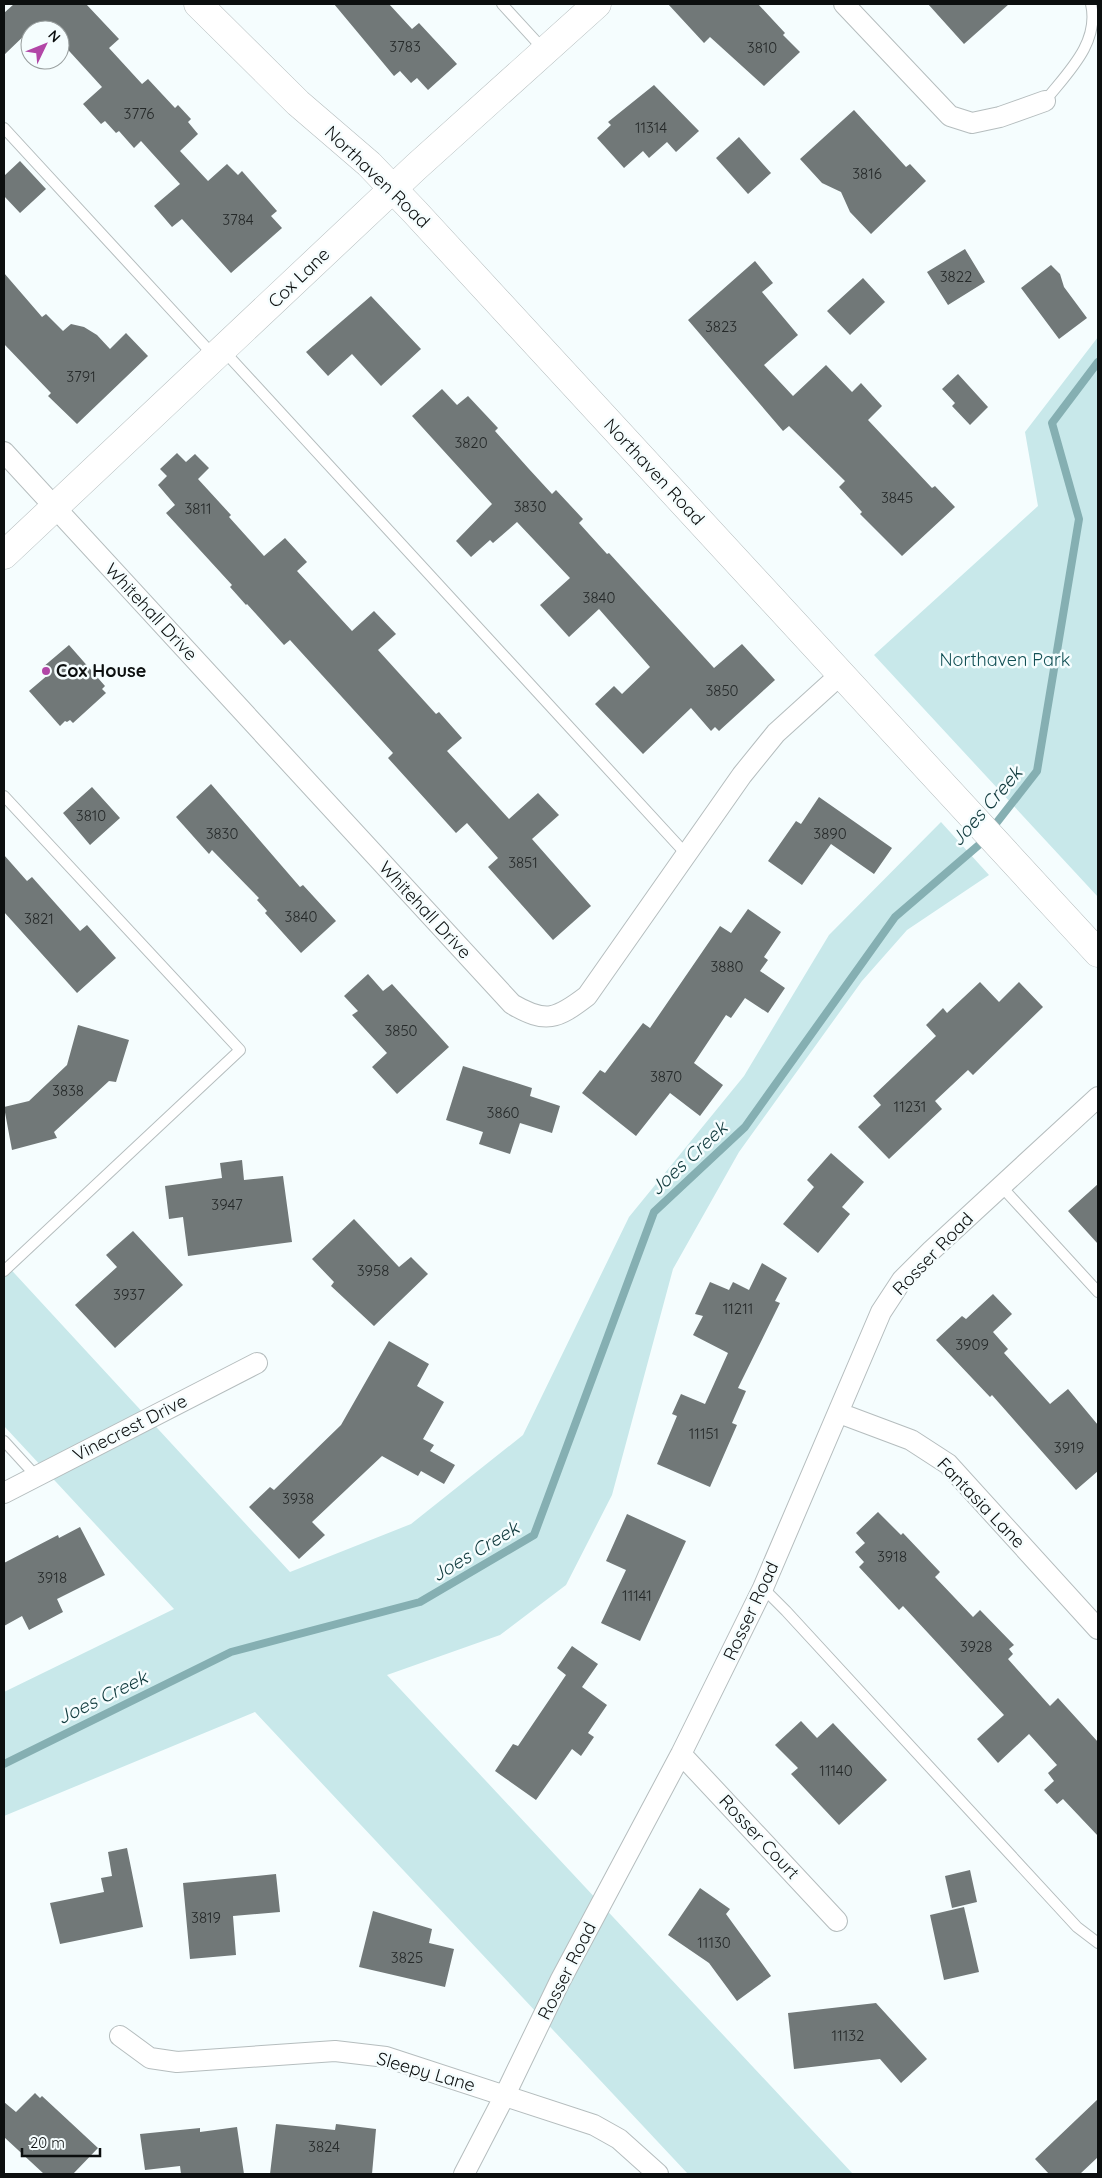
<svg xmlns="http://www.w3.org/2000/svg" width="1102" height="2178" viewBox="0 0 1102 2178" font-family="Quicksand,sans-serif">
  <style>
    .green { fill: #c8e8ea }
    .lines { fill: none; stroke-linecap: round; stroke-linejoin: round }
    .stream { stroke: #85afb2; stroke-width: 8 }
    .building { fill: #717878 }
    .lane-casing { stroke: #b5bdbe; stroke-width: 12 }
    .street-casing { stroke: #b5bdbe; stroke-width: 22 }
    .secondary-casing { stroke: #b5bdbe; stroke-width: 29 }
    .lane { stroke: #fff; stroke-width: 10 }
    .street { stroke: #fff; stroke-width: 20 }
    .secondary { stroke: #fff; stroke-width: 28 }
    .poi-dot { fill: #b246a7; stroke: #f5fdfe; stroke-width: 2 }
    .labels { text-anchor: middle; stroke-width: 5; stroke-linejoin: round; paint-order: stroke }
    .number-label { font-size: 15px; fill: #252929 }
    .street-label { font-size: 18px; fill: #0c0f0f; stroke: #f5fdfe }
    .park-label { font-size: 18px; fill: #125055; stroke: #f5fdfe }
    .poi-label { font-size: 18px; font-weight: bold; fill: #0c0f0f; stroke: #f5fdfe; text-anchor: start }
    .water-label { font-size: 19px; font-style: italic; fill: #0f393c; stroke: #f5fdfe }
  </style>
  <rect width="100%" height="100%" fill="#f5fdfe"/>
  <!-- green -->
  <path class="green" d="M 1098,337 L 1098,897 L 874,655 L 1038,506 L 1025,432 Z
    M 941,822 L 989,875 L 907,930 L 862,981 L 739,1152 L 673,1269 L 612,1495 L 566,1585 L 500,1635 L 387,1675 L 853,2174 L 688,2174 L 255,1712 L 4,1816 L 4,1692 L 174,1609 L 4,1426 L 4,1262 L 290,1572 L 411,1524 L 523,1435 L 629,1217 L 744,1076 L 829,935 Z"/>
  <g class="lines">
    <!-- stream -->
    <path class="stream" d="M 4,1764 L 231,1652 L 420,1602 L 534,1535 L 654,1212 L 745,1127 L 895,917 L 980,844 L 1037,771 L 1079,519 L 1052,423 L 1098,362"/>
  </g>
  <!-- building -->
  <path class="building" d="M 14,4 L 86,4 L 119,39 L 109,48 L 142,84 L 148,79 L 175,108 L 178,105 L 191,119 L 188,122 L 198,134 L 180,151 L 208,181 L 227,164 L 238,175 L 242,171 L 277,211 L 271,216 L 282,228 L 231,273 L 182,219 L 172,227 L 154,206 L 180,184 L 141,141 L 134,148 L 119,131 L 116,133 L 105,121 L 101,124 L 83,104 L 102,87 L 60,41 L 60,30 L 30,30 L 4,55 L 4,13 Z
    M 334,4 L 389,4 L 412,29 L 419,23 L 457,64 L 428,90 L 417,78 L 411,83 L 400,71 L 394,76 Z
    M 668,4 L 758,4 L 785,33 L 783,35 L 800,52 L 764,86 L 710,37 L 704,43 Z
    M 928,4 L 1009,4 L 964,44 Z
    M 654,85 L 699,131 L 676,152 L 667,142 L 649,158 L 643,151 L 624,168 L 597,138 L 611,125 L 608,122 Z
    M 854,110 L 906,167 L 910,164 L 926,181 L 871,234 L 850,212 L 841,192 L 822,183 L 800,159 Z
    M 739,137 L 771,173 L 748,194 L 716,158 Z
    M 20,161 L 46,189 L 20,213 L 4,196 L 4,176 Z
    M 965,249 L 985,282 L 948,305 L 927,272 Z
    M 755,261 L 773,283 L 762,292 L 798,335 L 764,365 L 793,396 L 826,365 L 852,392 L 861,383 L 882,406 L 868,420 L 932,488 L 935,486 L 955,507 L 902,556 L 860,514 L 862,512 L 839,487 L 845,481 L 789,426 L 783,431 L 688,320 Z
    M 1051,265 L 1060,274 L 1064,287 L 1087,318 L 1059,339 L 1021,288 Z
    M 4,273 L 42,317 L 46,314 L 63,331 L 71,324 L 84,327 L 97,335 L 110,349 L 126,333 L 148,356 L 77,424 L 48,396 L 51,393 L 4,344 Z
    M 863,278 L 885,302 L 850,335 L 827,311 Z
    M 371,296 L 421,349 L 381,386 L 352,354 L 328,376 L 306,352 Z
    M 958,374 L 988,407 L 970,425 L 952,406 L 955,403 L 942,389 Z
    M 442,389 L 457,405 L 468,396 L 498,428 L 495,431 L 529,469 L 552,494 L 556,490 L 583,519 L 579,523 L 607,554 L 609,553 L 714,668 L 742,644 L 775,680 L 719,731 L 715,727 L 711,731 L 691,708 L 643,754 L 595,704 L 614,686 L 622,694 L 650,667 L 599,609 L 569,637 L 540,605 L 570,578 L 517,522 L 493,543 L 490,540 L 471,557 L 456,541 L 492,504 L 412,416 Z
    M 177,453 L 186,462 L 195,454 L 209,468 L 198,479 L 231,515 L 229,517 L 264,556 L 285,538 L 307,562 L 297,571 L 352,631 L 374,611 L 396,634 L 378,650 L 436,714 L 439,712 L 462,738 L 447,751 L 509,819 L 538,793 L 559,815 L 532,839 L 591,906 L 553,940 L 488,867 L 498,858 L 467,823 L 456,833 L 388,758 L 393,753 L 290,640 L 284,645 L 247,604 L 246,605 L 230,587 L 232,585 L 166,513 L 175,505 L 158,485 L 167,476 L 160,469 Z
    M 69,645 L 105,686 L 102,689 L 106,693 L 73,723 L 70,720 L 67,722 L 65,721 L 60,726 L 29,691 L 49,674 L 43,667 Z
    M 211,784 L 300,887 L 303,885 L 336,921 L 301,953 L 265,913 L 267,911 L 257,900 L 259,898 L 212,850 L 209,854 L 176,817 Z
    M 92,787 L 120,818 L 90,845 L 63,813 Z
    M 819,797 L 892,848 L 874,874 L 831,844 L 802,885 L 768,861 L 796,821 L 801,824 Z
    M 4,855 L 27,881 L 32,877 L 80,931 L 87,925 L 116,958 L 77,993 L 4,912 Z
    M 748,909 L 781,932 L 764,957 L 768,960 L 760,971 L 785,988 L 768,1013 L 745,998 L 731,1018 L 726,1015 L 694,1063 L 723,1085 L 700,1116 L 670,1093 L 636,1136 L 582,1093 L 600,1070 L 605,1073 L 643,1023 L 650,1028 L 720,926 L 731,933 Z
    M 368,974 L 383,991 L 392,984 L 449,1047 L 397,1094 L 372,1067 L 387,1053 L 352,1015 L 358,1011 L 344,996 Z
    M 980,982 L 999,1002 L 1019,982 L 1043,1007 L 973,1075 L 968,1070 L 935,1101 L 942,1109 L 889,1159 L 858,1127 L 881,1105 L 873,1096 L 936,1036 L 926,1025 L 943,1008 L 947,1013 Z
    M 78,1025 L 129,1040 L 116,1082 L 109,1081 L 54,1132 L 57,1138 L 12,1150 L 4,1107 L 29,1101 L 67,1065 Z
    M 463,1066 L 532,1088 L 530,1096 L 560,1106 L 552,1133 L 520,1123 L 510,1154 L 479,1144 L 483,1132 L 446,1120 Z
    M 831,1153 L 864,1182 L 842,1207 L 850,1214 L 818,1253 L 783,1224 L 814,1187 L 807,1180 Z
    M 242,1160 L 244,1180 L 283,1176 L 292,1242 L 188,1256 L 183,1217 L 169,1219 L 165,1186 L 222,1178 L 220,1163 Z
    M 1098,1184 L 1098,1244 L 1068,1211 Z
    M 354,1219 L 399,1267 L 411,1257 L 428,1274 L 374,1326 L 331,1286 L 334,1282 L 312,1259 Z
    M 133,1231 L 183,1285 L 115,1348 L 75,1305 L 117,1267 L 106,1255 Z
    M 762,1263 L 787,1278 L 775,1301 L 780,1303 L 738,1388 L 746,1391 L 732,1423 L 737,1425 L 710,1487 L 657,1464 L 677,1416 L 672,1414 L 681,1394 L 705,1404 L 728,1353 L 693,1335 L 703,1316 L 695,1314 L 710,1282 L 729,1290 L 733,1282 L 749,1290 Z
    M 993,1294 L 1012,1314 L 993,1332 L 1008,1349 L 1004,1353 L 1050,1404 L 1068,1389 L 1098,1425 L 1098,1471 L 1076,1490 L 992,1395 L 990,1397 L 936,1340 L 962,1316 L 966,1319 Z
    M 389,1341 L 429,1364 L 417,1386 L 444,1402 L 423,1439 L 434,1445 L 430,1451 L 455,1465 L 444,1484 L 421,1471 L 418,1476 L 382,1456 L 312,1522 L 325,1535 L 299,1559 L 249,1507 L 270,1487 L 274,1490 L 341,1425 Z
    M 878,1512 L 901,1535 L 903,1533 L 940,1572 L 935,1577 L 973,1617 L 980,1610 L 1014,1645 L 1009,1649 L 1013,1654 L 1008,1659 L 1050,1706 L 1058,1698 L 1098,1742 L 1098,1836 L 1063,1799 L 1057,1804 L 1044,1790 L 1054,1781 L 1048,1773 L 1057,1765 L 1029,1734 L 998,1763 L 977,1739 L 1004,1715 L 903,1606 L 899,1610 L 859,1567 L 864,1562 L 855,1552 L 865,1543 L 856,1533 Z
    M 627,1514 L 686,1541 L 640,1641 L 601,1623 L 626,1570 L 606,1561 Z
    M 80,1527 L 105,1575 L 57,1599 L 63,1612 L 29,1630 L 22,1616 L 4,1626 L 4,1563 L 58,1535 L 59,1538 Z
    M 572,1646 L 598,1664 L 582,1687 L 607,1705 L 588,1733 L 594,1737 L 581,1756 L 572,1749 L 536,1800 L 495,1771 L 513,1744 L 518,1746 L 566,1675 L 557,1668 Z
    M 801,1721 L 817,1738 L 833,1723 L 887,1780 L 839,1825 L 791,1774 L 798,1768 L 775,1745 Z
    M 127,1848 L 143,1927 L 60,1944 L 50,1903 L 104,1892 L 101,1878 L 112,1876 L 108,1852 Z
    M 970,1870 L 977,1902 L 952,1908 L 945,1876 Z
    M 276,1874 L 280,1912 L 233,1916 L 236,1955 L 190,1959 L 183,1883 Z
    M 700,1888 L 730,1909 L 726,1914 L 771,1976 L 737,2001 L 709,1963 L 668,1935 Z
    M 964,1907 L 979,1972 L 944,1980 L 930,1915 Z
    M 373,1911 L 432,1929 L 429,1943 L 454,1949 L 445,1987 L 359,1967 Z
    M 876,2003 L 927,2059 L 901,2083 L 880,2059 L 794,2069 L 788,2013 Z
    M 35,2093 L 40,2098 L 42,2096 L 98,2148 L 73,2174 L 44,2174 L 4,2137 L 4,2102 L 16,2112 Z
    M 1098,2099 L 1098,2157 L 1080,2174 L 1049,2174 L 1035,2159 Z
    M 276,2124 L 335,2130 L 336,2124 L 376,2129 L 372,2174 L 270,2174 Z
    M 237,2127 L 244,2174 L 181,2174 L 180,2166 L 145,2170 L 140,2134 L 200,2128 L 200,2132 Z"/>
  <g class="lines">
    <defs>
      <path id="lane" d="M 502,4 L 545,51
        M 1045,101 C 1067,73 1100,43 1091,4
        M 4,128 L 215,357
        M 223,350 L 687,855
        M 4,796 L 240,1050 L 4,1271
        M 1001,1186 L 1098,1292
        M 4,1441 L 36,1476
        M 763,1588 L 786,1611 L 1077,1927 L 1098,1943"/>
      <path id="street" d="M 844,4 L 950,116 L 972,123 L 1000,117 L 1045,101
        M 4,452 L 512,1004 C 546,1024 557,1019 587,996 L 742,775 L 776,733 L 840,675
        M 839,1413 L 911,1440 L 948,1464 L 1098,1629
        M 4,1493 L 257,1363
        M 681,1754 L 837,1921
        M 120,2036 L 150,2058 L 177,2062 L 335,2051 L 386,2057 L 594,2125 L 619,2139 L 658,2174
        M 464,2174 L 505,2095 L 560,1981 L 681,1754 L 763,1588 L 881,1312 L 902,1280 L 932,1250 L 1098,1097"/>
      <path id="secondary" d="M 198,4 L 298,103 L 369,164 L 415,212 L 1098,953
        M 4,555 L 416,167 L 597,4"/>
    </defs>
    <!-- lane casing -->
    <use href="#lane" class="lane-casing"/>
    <!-- street casing -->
    <use href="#street" class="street-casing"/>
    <!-- secondary casing -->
    <use href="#secondary" class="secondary-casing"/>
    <!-- lane -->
    <use href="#lane" class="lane"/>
    <!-- street -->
    <use href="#street" class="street"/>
    <!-- secondary -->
    <use href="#secondary" class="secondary"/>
  </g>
  <!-- markers -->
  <circle class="poi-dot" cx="46" cy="671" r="5"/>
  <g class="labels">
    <!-- number labels -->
    <g class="number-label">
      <text x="405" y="52">3783</text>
      <text x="762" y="53">3810</text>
      <text x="139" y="119">3776</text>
      <text x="651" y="133">11314</text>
      <text x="867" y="179">3816</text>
      <text x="238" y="225">3784</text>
      <text x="956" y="282">3822</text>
      <text x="721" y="332">3823</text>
      <text x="81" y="382">3791</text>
      <text x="471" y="448">3820</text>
      <text x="897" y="503">3845</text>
      <text x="530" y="512">3830</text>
      <text x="198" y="514">3811</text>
      <text x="599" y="603">3840</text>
      <text x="722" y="696">3850</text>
      <text x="91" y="821">3810</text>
      <text x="222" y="839">3830</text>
      <text x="830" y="839">3890</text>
      <text x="523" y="868">3851</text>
      <text x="301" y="922">3840</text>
      <text x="39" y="924">3821</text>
      <text x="727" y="972">3880</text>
      <text x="401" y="1036">3850</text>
      <text x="666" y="1082">3870</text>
      <text x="68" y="1096">3838</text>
      <text x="910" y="1112">11231</text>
      <text x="503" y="1118">3860</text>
      <text x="227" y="1210">3947</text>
      <text x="373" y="1276">3958</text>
      <text x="129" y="1300">3937</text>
      <text x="738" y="1314">11211</text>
      <text x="972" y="1350">3909</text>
      <text x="704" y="1439">11151</text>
      <text x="1069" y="1453">3919</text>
      <text x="298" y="1504">3938</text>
      <text x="892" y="1562">3918</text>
      <text x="52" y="1583">3918</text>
      <text x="637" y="1601">11141</text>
      <text x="976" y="1652">3928</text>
      <text x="836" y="1776">11140</text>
      <text x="206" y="1923">3819</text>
      <text x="714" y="1948">11130</text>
      <text x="407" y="1963">3825</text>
      <text x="848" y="2041">11132</text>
      <text x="324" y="2152">3824</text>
    </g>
    <!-- street labels -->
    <g class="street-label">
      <text transform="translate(377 177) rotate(44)" y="6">Northaven Road</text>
      <text transform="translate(299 278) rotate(-44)" y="6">Cox Lane</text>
      <text transform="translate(654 472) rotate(47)" y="6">Northaven Road</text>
      <text transform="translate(151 612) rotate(47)" y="6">Whitehall Drive</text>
      <text transform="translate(425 910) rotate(47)" y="6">Whitehall Drive</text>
      <text transform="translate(933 1254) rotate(-46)" y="6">Rosser Road</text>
      <text transform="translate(130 1428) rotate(-27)" y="6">Vinecrest Drive</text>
      <text transform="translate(981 1503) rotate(46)" y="6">Fantasia Lane</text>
      <text transform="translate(751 1611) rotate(-65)" y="6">Rosser Road</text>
      <text transform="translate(759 1837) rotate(47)" y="6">Rosser Court</text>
      <text transform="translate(567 1971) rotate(-63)" y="6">Rosser Road</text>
      <text transform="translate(426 2072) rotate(16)" y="6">Sleepy Lane</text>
    </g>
    <!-- park labels -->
    <g class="park-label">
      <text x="1005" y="666">Northaven Park</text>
    </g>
    <!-- poi labels -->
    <g class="poi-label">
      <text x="56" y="677">Cox House</text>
    </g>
    <!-- water labels -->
    <g class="water-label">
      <text transform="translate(986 806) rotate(-49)" y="7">Joes Creek</text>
      <text transform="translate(688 1158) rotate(-43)" y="7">Joes Creek</text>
      <text transform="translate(475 1551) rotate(-31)" y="7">Joes Creek</text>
      <text transform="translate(102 1697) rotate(-26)" y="7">Joes Creek</text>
    </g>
  </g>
  <!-- border -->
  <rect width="1102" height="2178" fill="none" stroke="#0c0f0f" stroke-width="10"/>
  <!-- north arrow -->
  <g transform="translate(45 45) rotate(47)"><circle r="24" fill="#f5fdfe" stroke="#989e9e"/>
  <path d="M0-4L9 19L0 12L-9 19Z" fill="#b246a7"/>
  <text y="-8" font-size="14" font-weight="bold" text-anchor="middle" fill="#0c0f0f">N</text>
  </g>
  <!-- scale -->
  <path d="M22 2148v8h78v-8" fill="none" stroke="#0c0f0f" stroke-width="2.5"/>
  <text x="30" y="2148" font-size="15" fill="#0c0f0f" stroke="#f5fdfe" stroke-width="4" paint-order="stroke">20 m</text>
</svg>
